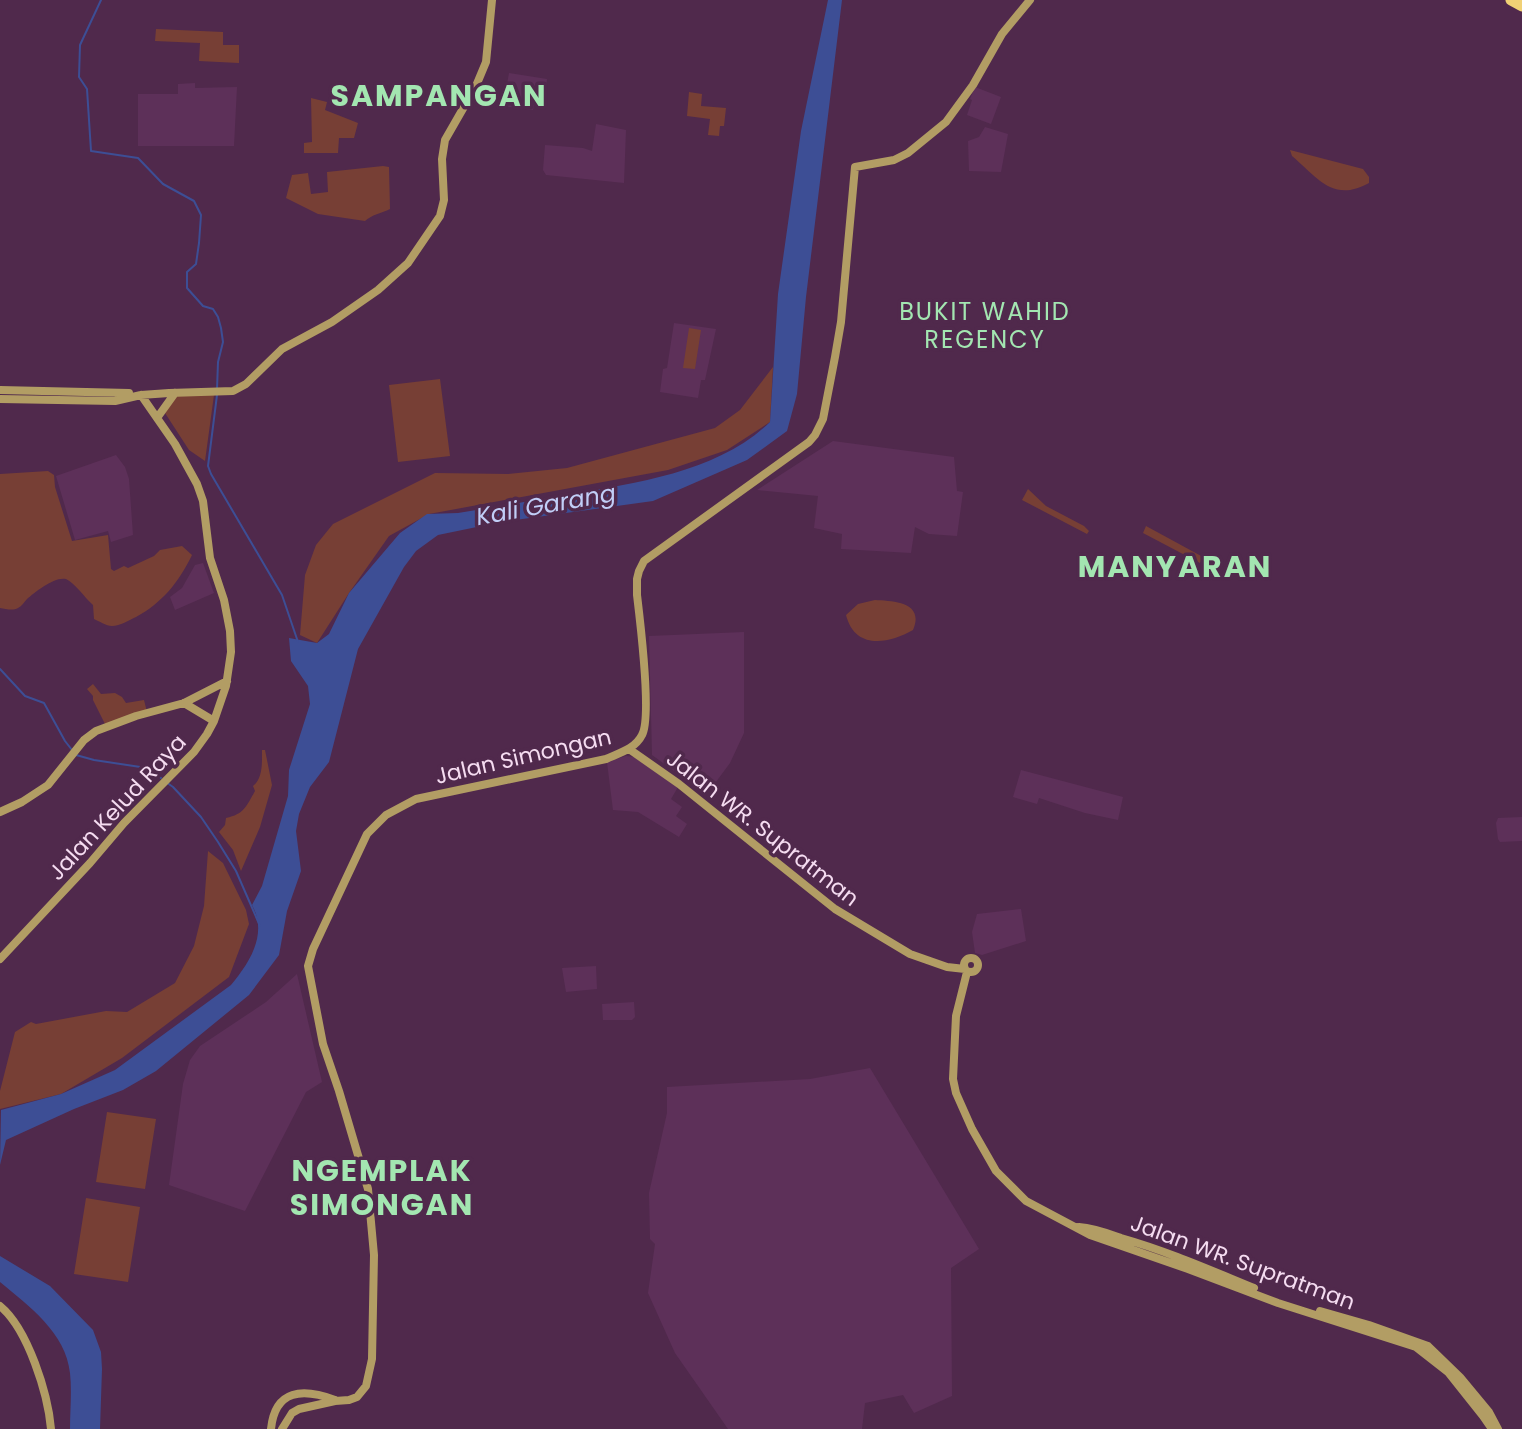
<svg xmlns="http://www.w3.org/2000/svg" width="1522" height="1429" viewBox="0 0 1522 1429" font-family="Poppins,sans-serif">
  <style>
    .built { fill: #5d3059 }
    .green { fill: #773f35 }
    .water { fill: #3d4e95 }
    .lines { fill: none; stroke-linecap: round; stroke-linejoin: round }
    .stream { stroke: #3d4e95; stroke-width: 2 }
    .secondary { stroke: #b29d64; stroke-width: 8 }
    .highway { stroke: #f1d175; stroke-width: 11 }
    .labels { text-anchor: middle; stroke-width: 7; stroke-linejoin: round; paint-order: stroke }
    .street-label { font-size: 22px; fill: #f5dcf1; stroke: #50294c }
    .neighbourhood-label { font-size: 24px; letter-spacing: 2px; fill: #a3e6b1; stroke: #50294c }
    .water-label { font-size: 24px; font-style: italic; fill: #c1cef7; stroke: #50294c }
    .district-label { font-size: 30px; font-weight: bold; letter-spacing: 2px; fill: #a3e6b1; stroke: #50294c }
  </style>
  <rect width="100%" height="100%" fill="#50294c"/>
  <!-- built -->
  <path class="built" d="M 509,73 L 547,79 L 545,95 L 536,94 L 533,110 L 503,106 Z
    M 195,83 L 195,88 L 237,87 L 234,146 L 138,146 L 138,94 L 178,94 L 178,84 Z
    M 975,87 L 1001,97 L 991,124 L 967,115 L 972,100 L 970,99 Z
    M 596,124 L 626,130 L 624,183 L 546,175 L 543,170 L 545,145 L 583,148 L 592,151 Z
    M 985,127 L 1008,134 L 1001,172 L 969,171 L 968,141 L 979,137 Z
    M 674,323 L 716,329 L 705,380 L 701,380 L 698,398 L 660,392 L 663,369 L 667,368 Z
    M 833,441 L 954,457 L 957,491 L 963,492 L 957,536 L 929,534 L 915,527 L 911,553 L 841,549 L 842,534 L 814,528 L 818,496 L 757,490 Z
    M 116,455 L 125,467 L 129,479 L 133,535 L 111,542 L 108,531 L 75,540 L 56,476 Z
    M 203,563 L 214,593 L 175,610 L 170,597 L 182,588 L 195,565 Z
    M 744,632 L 744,733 L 730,763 L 710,790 L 703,792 L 652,755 L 649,636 Z
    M 626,756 L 634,757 L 678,787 L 671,799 L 682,807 L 676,816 L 687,824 L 679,837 L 638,812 L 613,810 L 607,762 Z
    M 1021,770 L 1123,797 L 1118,820 L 1085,813 L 1039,798 L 1037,804 L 1013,797 Z
    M 1522,817 L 1522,841 L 1500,842 L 1498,839 L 1496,823 L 1498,818 Z
    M 1021,909 L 1026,941 L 982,955 L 975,953 L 972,932 L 977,914 Z
    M 596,966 L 597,989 L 566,992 L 562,968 Z
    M 297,974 L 322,1082 L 306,1092 L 245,1211 L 169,1185 L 183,1084 L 190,1060 L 200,1046 L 266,1002 Z
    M 634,1002 L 635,1017 L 632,1020 L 603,1020 L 602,1004 Z
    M 870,1068 L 979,1249 L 951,1268 L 952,1396 L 914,1413 L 903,1395 L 865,1403 L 862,1429 L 728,1429 L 675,1353 L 648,1293 L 655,1244 L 650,1239 L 649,1193 L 667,1113 L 667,1087 L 810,1079 Z"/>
  <!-- green -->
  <path class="green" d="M 156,29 L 223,32 L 223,45 L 239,45 L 239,63 L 199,61 L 200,43 L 155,41 Z
    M 689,92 L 702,94 L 701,106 L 726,108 L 724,126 L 720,126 L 719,136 L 708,135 L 710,119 L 687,116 Z
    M 311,98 L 327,102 L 325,110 L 358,123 L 354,138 L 339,138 L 338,153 L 304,153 L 304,143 L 312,142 Z
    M 1290,150 L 1363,169 L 1369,177 L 1369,183 C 1333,203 1318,178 1292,156 Z
    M 383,166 L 389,167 L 390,209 C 382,213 371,215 365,221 L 318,214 L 286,198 L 292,175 L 308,173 L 311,194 L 328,192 L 327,172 Z
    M 689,328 L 701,330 L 695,369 L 683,368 Z
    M 773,367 L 770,422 L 727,450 L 668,470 L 429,514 L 389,536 L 349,593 L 317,643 L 300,635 L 305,575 L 316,545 L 333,524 L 435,473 L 508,474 L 567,468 L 715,428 L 740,410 Z
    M 440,379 L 450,456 L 398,462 L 389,385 Z
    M 181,394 L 214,395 L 205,461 L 189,450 L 165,413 L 173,398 Z
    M 48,471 L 54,475 L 55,487 L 72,541 L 108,535 L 111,569 L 114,571 L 124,566 L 128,568 L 154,556 L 160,550 L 182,546 L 192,555 C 179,582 162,603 136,617 C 129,620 120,626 112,626 C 106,626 99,621 94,619 L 93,605 C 84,597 75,583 66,579 C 55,576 35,592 27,599 C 24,602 22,606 18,608 C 13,611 6,609 0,608 L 0,474 Z
    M 1028,489 L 1046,506 L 1084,526 L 1089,531 L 1087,534 L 1022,500 Z
    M 1146,526 L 1203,557 L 1200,563 L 1143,533 Z
    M 875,600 C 893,601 925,602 913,630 C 888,644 855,650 846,615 L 858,604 Z
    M 93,684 L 101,694 L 115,693 L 122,697 L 126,703 L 144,700 L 147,712 L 105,724 L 93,700 L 93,696 L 87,689 Z
    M 262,750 L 265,750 L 272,785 L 260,827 L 241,871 L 233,850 L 219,832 L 225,825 L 226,818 C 244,814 246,807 255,791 L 253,786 C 263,778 262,763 262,750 Z
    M 208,851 L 223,863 L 246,910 L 249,924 L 229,977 L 122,1058 L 61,1094 L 0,1109 L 0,1091 L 15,1032 L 31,1022 L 36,1024 L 106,1011 L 127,1012 L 175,983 L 194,946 L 204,906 Z
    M 107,1112 L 156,1119 L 145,1189 L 96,1182 Z
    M 86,1198 L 140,1207 L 128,1282 L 74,1274 Z"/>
  <!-- water -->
  <path class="water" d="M 828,0 L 842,0 L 806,297 L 797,394 L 787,431 L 747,460 L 653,501 L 501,522 L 438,535 L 416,551 L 404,567 L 358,649 L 329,762 L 310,787 L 299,814 L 296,831 L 301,871 L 287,911 L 279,955 L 249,995 L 156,1071 L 123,1090 L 74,1109 L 6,1140 L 0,1165 L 1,1110 L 61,1094 L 115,1070 L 231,985 C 250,962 268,934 252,905 L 262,886 L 288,796 L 289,770 L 310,704 L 308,686 L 291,661 L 289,638 L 317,643 L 329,634 L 349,593 L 400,533 L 427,514 L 458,513 C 496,507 534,500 572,494 C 638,483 720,471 770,422 L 778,294 L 801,131 Z
    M 0,1256 L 50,1286 L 93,1330 L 101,1352 L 102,1369 L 100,1429 L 70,1429 C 70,1411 72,1391 70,1373 C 66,1333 29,1306 0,1282 Z"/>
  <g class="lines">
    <!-- stream -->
    <path class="stream" d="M 101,0 L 80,45 L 79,77 L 87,89 L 91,151 L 138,158 L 163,184 L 194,201 L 201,215 L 199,243 L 196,264 L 187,272 L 187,288 L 203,306 L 213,309 L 218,317 L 221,328 L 223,342 L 218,362 L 217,389
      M 217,395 L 208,466 L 211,474 L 282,595 L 298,642
      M 0,669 L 25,696 L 44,703 L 65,741 L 72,750
      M 76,755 L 94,760 L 147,768 L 161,778
      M 166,782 L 173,787 L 201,817 L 218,842 L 236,871 L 260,926"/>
    <!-- secondary -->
    <path class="secondary" d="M 0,390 L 129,393
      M 0,399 L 115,401 L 141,395 L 169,393 L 233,391 L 246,384 L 282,349 L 332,322 L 378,290 L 408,263 L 440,216 L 444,200 L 442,159 L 445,140 L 476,86 L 486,62 L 492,0
      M 157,418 L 175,393
      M 184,703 L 214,721
      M 629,749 L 679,784 L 835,909 L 910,954 L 947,967 L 965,969
      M 0,812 L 22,802 L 48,785 L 84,740 L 96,731 L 136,716 L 184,703 L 227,681
      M964 965a7 7 0 1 1 14 0a7 7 0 1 1-14 0Z
      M 0,959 L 90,863 L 124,823 L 194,752 L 207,734 L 214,721 L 226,686 L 231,652 L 230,631 L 224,600 L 210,558 L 203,501 L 197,484 L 175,444 L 141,395
      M 967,972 L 956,1016 L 953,1079 L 956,1093 L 972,1129 L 996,1171 L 1026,1201 L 1090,1235 L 1188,1269 L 1278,1303 L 1416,1347 L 1448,1372 L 1483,1416 L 1492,1429
      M 1079,1227 C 1094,1228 1107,1233 1121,1238 C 1167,1251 1210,1270 1254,1288
      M 0,1306 C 28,1329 48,1394 51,1429
      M 1320,1311 L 1369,1325 L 1428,1346 L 1460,1377 L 1489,1412 L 1498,1429
      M 271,1429 C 275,1389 303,1388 335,1400
      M 282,1429 L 292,1413 L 299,1409 L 335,1401 L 349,1400 L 357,1397 L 366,1386 L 372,1359 L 374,1255 L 368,1189 L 339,1091 L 323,1044 L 308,966 L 313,949 L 367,834 L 386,815 L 416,799 L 606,759 C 619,753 635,749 642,735 C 652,717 640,620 637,595 L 637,579 L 639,571 L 644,561 L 809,442 L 815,435 L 823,419 L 835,357 L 841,322 L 855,167 L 894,160 L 908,153 L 946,122 L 973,85 L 1002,34 L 1030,0"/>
    <!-- highway -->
    <path class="highway" d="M 1511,0 L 1522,6"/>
  </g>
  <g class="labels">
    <!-- street labels -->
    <g class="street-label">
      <text transform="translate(523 756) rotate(-13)" y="8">Jalan Simongan</text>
      <text transform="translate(117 807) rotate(-47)" y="8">Jalan Kelud Raya</text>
      <text transform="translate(763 828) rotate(38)" y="8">Jalan WR. Supratman</text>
      <text transform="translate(1243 1262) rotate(20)" y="8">Jalan WR. Supratman</text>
    </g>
    <!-- neighbourhood labels -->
    <g class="neighbourhood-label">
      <text x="985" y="320">BUKIT WAHID<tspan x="985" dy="28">REGENCY</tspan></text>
    </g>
    <!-- water labels -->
    <g class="water-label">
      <text transform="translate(546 505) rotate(-10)" y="8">Kali Garang</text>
    </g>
    <!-- district labels -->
    <g class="district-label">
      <text x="439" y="106">SAMPANGAN</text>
      <text x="1175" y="577">MANYARAN</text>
      <text x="382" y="1181">NGEMPLAK<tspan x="382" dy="34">SIMONGAN</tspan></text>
    </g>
  </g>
</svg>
